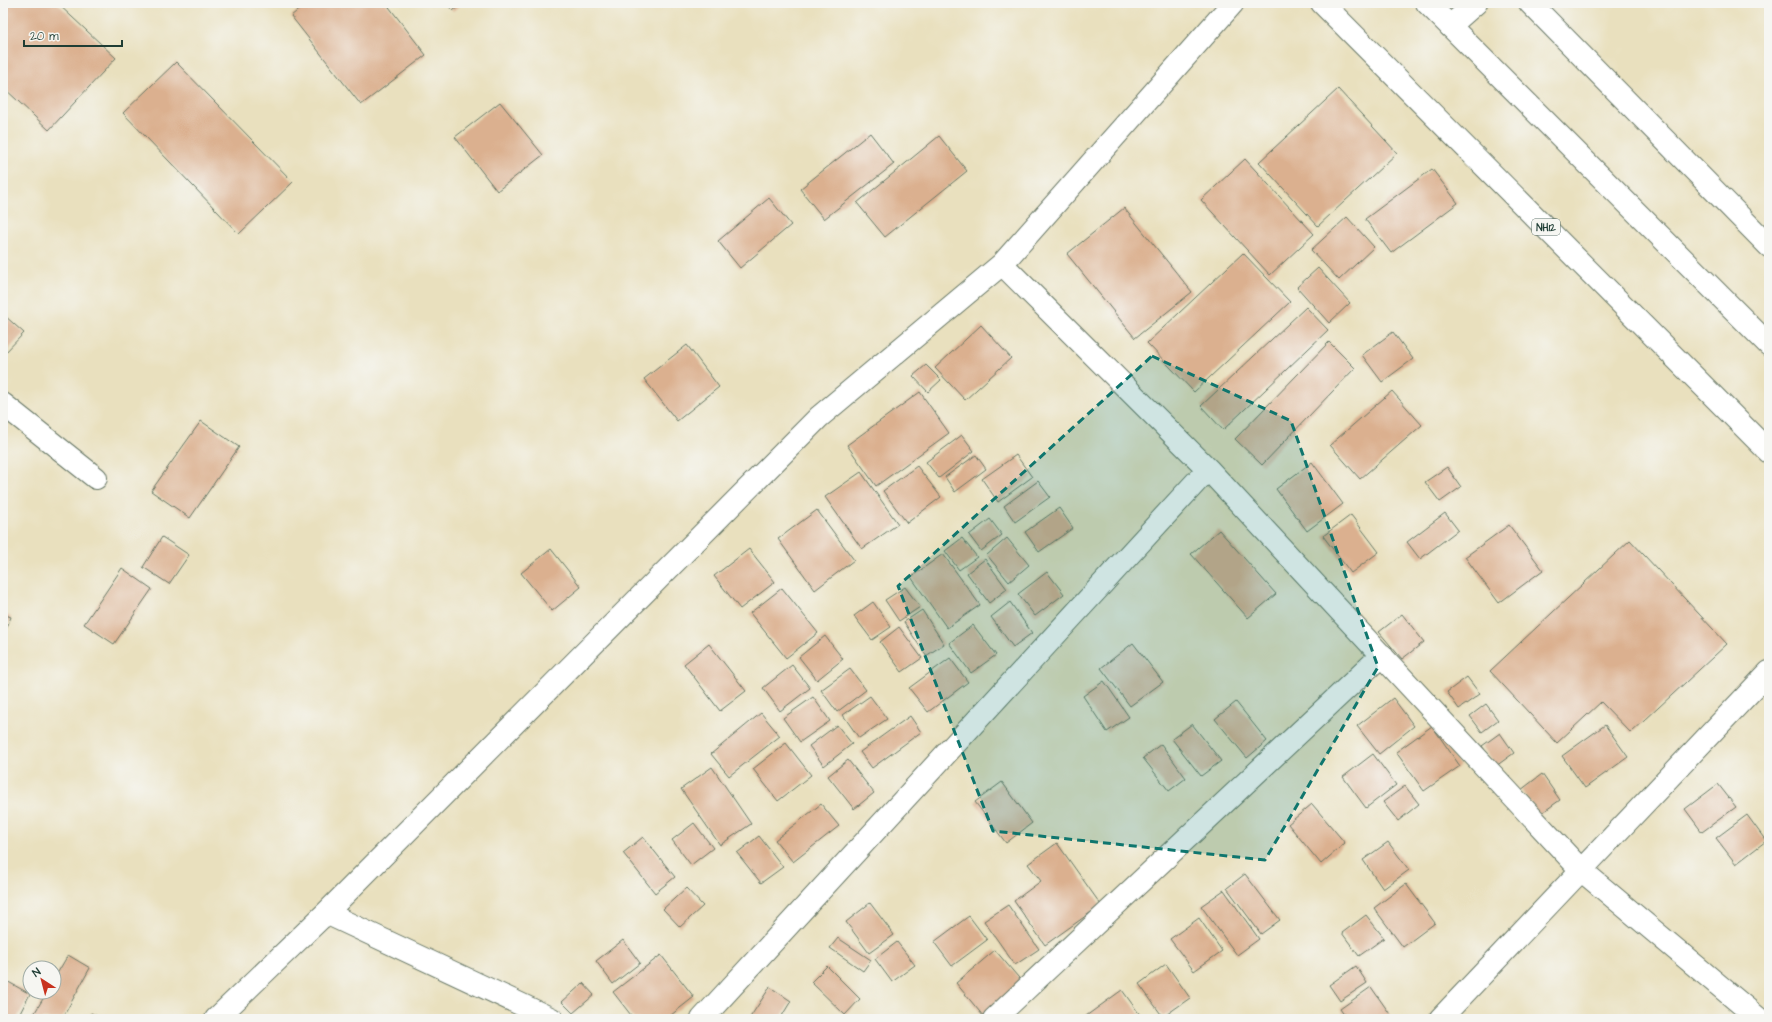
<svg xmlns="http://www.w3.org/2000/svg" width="1772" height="1022" viewBox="0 0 1772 1022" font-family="'Architects Daughter',sans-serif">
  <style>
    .building { fill: #dbb08f }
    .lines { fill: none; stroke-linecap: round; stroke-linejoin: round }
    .minor-casing { stroke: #667664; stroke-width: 24 }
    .trunk-casing { stroke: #667664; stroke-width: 24 }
    .minor { stroke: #fff; stroke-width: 22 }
    .trunk { stroke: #fff; stroke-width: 22 }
    .marked { fill: #0f766e; fill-opacity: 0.2; stroke: #0f766e; stroke-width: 3; stroke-dasharray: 8 5; stroke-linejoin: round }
    .labels { text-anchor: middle; stroke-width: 4; stroke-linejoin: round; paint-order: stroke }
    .shield { fill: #f6f6f2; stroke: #60746d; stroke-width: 1 }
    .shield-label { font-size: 10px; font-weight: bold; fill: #1f3d34 }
  </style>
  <rect width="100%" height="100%" fill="#f6f6f2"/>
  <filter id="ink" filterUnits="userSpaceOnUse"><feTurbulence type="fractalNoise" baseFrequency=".025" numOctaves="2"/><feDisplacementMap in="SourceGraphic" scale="8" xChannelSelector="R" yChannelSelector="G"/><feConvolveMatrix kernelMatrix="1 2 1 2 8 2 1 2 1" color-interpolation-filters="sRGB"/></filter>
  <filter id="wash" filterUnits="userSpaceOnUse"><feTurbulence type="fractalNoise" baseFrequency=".012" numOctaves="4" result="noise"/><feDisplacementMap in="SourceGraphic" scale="16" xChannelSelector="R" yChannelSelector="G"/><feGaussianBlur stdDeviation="0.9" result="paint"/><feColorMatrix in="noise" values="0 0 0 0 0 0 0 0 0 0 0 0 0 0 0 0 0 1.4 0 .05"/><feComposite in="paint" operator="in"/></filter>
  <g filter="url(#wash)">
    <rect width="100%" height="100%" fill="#e9e0be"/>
    <g id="blocks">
      <!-- building -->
      <path class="building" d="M 10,3 L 57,3 L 116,58 L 49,130 L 3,87 L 3,11 Z
        M 307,3 L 386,3 L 426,55 L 361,105 L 291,16 Z
        M 446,3 L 462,3 L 453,11 Z
        M 176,62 L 293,182 L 239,234 L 123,113 Z
        M 1338,89 L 1397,153 L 1318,226 L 1259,162 Z
        M 500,102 L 543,155 L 497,191 L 455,137 Z
        M 870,133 L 894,164 L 824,219 L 800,189 Z
        M 939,136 L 967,171 L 885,237 L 857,203 Z
        M 1245,159 L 1314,234 L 1270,275 L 1201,200 Z
        M 1432,169 L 1458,203 L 1391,253 L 1365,219 Z
        M 769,198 L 791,225 L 740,268 L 718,241 Z
        M 1124,208 L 1192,292 L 1135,338 L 1067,254 Z
        M 1347,217 L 1374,247 L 1339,280 L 1311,250 Z
        M 1243,253 L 1290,302 L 1194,392 L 1147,343 Z
        M 1318,268 L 1350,303 L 1329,323 L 1297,287 Z
        M 1306,307 L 1328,330 L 1223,430 L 1201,406 Z
        M 4,315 L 24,333 L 3,355 L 3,316 Z
        M 981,325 L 1011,358 L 965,400 L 935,368 Z
        M 1393,332 L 1413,359 L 1382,382 L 1362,355 Z
        M 1329,342 L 1355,368 L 1262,465 L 1235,439 Z
        M 687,345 L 719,387 L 677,421 L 644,379 Z
        M 926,365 L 941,380 L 928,392 L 913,376 Z
        M 1392,391 L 1422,425 L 1360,479 L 1330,445 Z
        M 920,392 L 949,433 L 876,486 L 847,445 Z
        M 201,421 L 239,447 L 190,518 L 151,491 Z
        M 962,435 L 974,451 L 939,478 L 926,462 Z
        M 976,455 L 986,469 L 955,492 L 945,477 Z
        M 1016,455 L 1032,477 L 998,502 L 982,479 Z
        M 1312,462 L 1343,504 L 1307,531 L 1276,489 Z
        M 917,466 L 941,497 L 907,523 L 883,491 Z
        M 1447,467 L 1461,487 L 1440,502 L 1425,482 Z
        M 861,472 L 898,524 L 862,549 L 825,497 Z
        M 1038,481 L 1050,497 L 1015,522 L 1004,506 Z
        M 1059,508 L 1073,528 L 1039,552 L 1025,532 Z
        M 817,510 L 854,560 L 815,590 L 778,539 Z
        M 1445,513 L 1458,530 L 1420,559 L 1407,542 Z
        M 1351,515 L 1379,552 L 1351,573 L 1323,536 Z
        M 990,519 L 1002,535 L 981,551 L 969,535 Z
        M 1509,525 L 1543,570 L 1499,603 L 1465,557 Z
        M 1219,530 L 1276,594 L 1248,618 L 1191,554 Z
        M 162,537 L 189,555 L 169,584 L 143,567 Z
        M 962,538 L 977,557 L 959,570 L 945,551 Z
        M 1007,538 L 1029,565 L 1009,582 L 987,555 Z
        M 1630,540 L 1727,644 L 1631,733 L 1601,702 L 1557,743 L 1490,671 Z
        M 551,549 L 581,587 L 552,611 L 521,573 Z
        M 749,549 L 775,582 L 740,609 L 714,576 Z
        M 943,554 L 980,605 L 947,628 L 911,577 Z
        M 985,559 L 1007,589 L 989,603 L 967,573 Z
        M 122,568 L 152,589 L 114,644 L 84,624 Z
        M 1047,572 L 1064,594 L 1035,616 L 1018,594 Z
        M 905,587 L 920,607 L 899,621 L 885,600 Z
        M 782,588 L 818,633 L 786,658 L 750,613 Z
        M 873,602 L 891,627 L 872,640 L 854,616 Z
        M 1010,602 L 1032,633 L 1013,647 L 991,617 Z
        M 922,610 L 944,644 L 926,656 L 904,622 Z
        M 3,614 L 11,617 L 3,637 Z
        M 1402,614 L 1424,642 L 1402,659 L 1379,632 Z
        M 973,625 L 996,655 L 971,673 L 949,643 Z
        M 899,627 L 922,658 L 902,672 L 880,642 Z
        M 825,636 L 843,659 L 817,680 L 799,657 Z
        M 1133,643 L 1163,682 L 1130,706 L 1101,668 Z
        M 709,644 L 746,691 L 720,711 L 684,664 Z
        M 950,658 L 968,682 L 928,712 L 909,688 Z
        M 792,665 L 810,688 L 780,711 L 763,688 Z
        M 850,669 L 866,690 L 837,712 L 821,690 Z
        M 1467,677 L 1480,694 L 1459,709 L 1447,692 Z
        M 1104,681 L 1129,717 L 1107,732 L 1083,696 Z
        M 870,696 L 887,719 L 859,738 L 843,715 Z
        M 813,697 L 830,721 L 800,742 L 783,718 Z
        M 1393,698 L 1414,726 L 1379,754 L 1357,726 Z
        M 1236,702 L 1267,741 L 1247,758 L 1215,719 Z
        M 1486,704 L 1498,720 L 1482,732 L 1470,716 Z
        M 761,713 L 780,736 L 729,776 L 711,754 Z
        M 910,716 L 921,732 L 872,768 L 860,752 Z
        M 1192,724 L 1221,761 L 1201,776 L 1172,739 Z
        M 837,725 L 852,744 L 824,766 L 809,746 Z
        M 1605,725 L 1628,757 L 1585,788 L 1562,756 Z
        M 1432,726 L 1460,766 L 1424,791 L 1396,752 Z
        M 1500,733 L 1514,753 L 1496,766 L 1482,746 Z
        M 786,743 L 811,775 L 778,801 L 753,769 Z
        M 1161,744 L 1186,778 L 1169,791 L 1143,758 Z
        M 1373,754 L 1396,785 L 1366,808 L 1343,777 Z
        M 848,760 L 874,793 L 854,809 L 828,776 Z
        M 712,767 L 751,824 L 720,845 L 681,789 Z
        M 1542,774 L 1560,800 L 1539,815 L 1521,790 Z
        M 1002,782 L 1032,823 L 1006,843 L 975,802 Z
        M 1718,784 L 1736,807 L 1702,832 L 1685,809 Z
        M 1405,786 L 1419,804 L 1398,821 L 1383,802 Z
        M 821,804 L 839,826 L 793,862 L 775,840 Z
        M 1312,804 L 1345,843 L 1321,864 L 1288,824 Z
        M 1747,815 L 1766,841 L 1736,864 L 1716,838 Z
        M 694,823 L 713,848 L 691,865 L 672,840 Z
        M 759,836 L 783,867 L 761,883 L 737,853 Z
        M 643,837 L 675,877 L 655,893 L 623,853 Z
        M 1388,842 L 1409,870 L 1383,889 L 1363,860 Z
        M 1057,843 L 1101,905 L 1045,945 L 1014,901 L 1041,881 L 1028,864 Z
        M 1245,874 L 1280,920 L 1261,934 L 1227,888 Z
        M 1406,884 L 1435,923 L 1403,947 L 1374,908 Z
        M 686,888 L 703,906 L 680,927 L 663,909 Z
        M 1224,890 L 1259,939 L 1237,955 L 1201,906 Z
        M 870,903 L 894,935 L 869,953 L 846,922 Z
        M 1008,905 L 1039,949 L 1015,965 L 984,921 Z
        M 1366,915 L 1384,938 L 1359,956 L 1342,933 Z
        M 969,916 L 987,940 L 952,966 L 934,942 Z
        M 1199,918 L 1222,951 L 1194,971 L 1170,939 Z
        M 838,938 L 871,960 L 863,971 L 830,948 Z
        M 623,940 L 640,963 L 613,984 L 596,961 Z
        M 897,942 L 915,965 L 892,982 L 875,959 Z
        M 995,950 L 1024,984 L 984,1017 L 956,983 Z
        M 68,955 L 90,968 L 62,1019 L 31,1019 L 47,992 L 54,992 L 54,979 Z
        M 661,955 L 694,997 L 666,1019 L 634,1019 L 613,992 Z
        M 1166,964 L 1190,998 L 1163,1017 L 1139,984 Z
        M 827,966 L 860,999 L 845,1015 L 811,982 Z
        M 1356,966 L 1367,983 L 1340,1001 L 1329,985 Z
        M 3,979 L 30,994 L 17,1019 L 3,1019 Z
        M 583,983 L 594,995 L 573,1013 L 562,1002 Z
        M 770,987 L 791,1001 L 780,1019 L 749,1019 Z
        M 1371,987 L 1392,1017 L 1389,1019 L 1347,1019 L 1340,1009 Z
        M 1122,990 L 1143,1019 L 1089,1019 L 1086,1016 Z
        M 91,1013 L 104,1019 L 88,1019 Z"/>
    </g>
  </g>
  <g filter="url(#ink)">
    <use href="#blocks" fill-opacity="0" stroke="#667664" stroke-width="1"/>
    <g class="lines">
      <defs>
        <path id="minor" d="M 1530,3 L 1769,246
          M 1450,26 L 1476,3
          M 1002,264 L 1208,469 L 1581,870 L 1759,1019
          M 3,404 L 96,478
          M 216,1019 L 326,913
          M 552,1019 L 326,913 L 819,417 L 1002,264 L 1233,3
          M 702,1019 L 1208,469
          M 994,1019 L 1382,655
          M 1440,1019 L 1769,672"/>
        <path id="trunk" d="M 1322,3 L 1769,452
          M 1427,3 L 1769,345"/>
      </defs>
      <!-- minor casing -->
      <use href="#minor" class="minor-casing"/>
      <!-- trunk casing -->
      <use href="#trunk" class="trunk-casing"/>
      <!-- minor -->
      <use href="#minor" class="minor"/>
      <!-- trunk -->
      <use href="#trunk" class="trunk"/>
    </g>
  </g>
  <!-- marked area -->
  <path class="marked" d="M 1152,356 L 1291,421 L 1378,667 L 1265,860 L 993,831 L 898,586 Z"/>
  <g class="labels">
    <!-- shield labels -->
    <rect class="shield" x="1532" y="219" width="28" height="16" rx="3"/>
    <g class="shield-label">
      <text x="1546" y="231">NH12</text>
    </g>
  </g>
  <!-- margin -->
  <rect width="1772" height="1022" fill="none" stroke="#f6f6f2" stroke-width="16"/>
  <!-- north arrow -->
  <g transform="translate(42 980) rotate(324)"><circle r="19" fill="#f6f6f2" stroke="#a0aca6"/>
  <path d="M0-3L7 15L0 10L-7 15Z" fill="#c8321e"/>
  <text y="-6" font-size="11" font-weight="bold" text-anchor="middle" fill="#1f3d34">N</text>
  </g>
  <!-- scale -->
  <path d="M24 40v6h98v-6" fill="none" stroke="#1f3d34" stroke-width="2"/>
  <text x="30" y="40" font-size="12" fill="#1f3d34" stroke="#f6f6f2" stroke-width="3" paint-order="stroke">20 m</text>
</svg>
